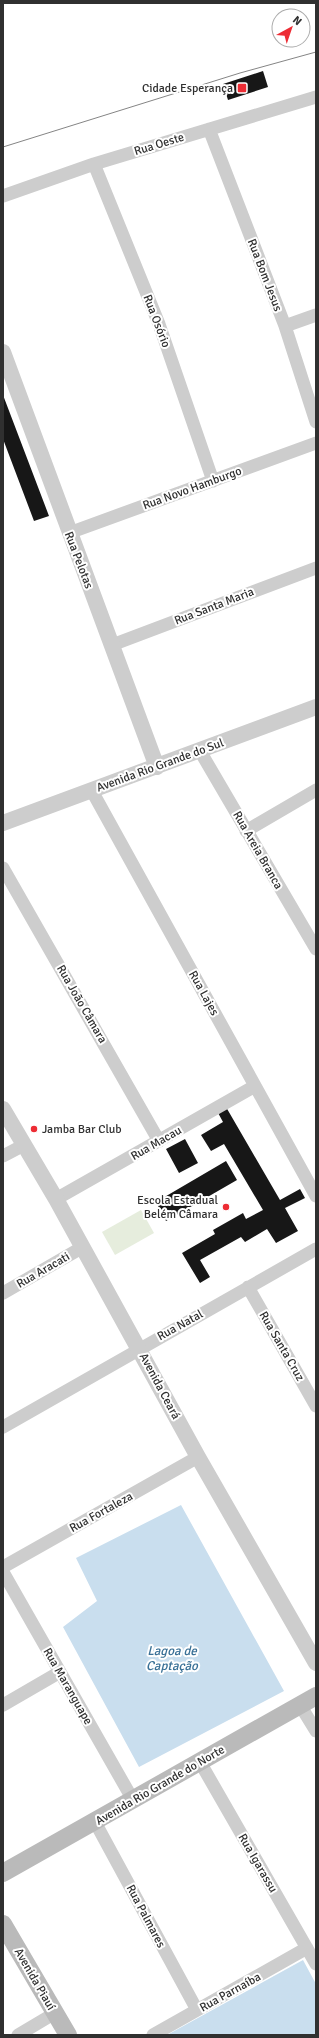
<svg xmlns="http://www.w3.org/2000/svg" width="319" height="2038" viewBox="0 0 319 2038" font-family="Signika,sans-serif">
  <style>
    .green { fill: #e6eddd }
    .water { fill: #c9deee }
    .building { fill: #171717 }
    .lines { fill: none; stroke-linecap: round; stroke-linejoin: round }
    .minor { stroke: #cdcdcd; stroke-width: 13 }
    .tertiary { stroke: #cdcdcd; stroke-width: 16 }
    .secondary { stroke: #bababa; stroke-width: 18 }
    .tram { stroke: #858585; stroke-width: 1 }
    .poi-dot { fill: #ed2c34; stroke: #fff; stroke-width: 1.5 }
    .labels { text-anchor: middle; stroke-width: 4; stroke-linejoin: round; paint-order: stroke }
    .poi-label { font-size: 12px; fill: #303030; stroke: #fff; text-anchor: end }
    .street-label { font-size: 12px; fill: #303030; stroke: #fff }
    .water-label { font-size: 13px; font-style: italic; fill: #397096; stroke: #fff }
  </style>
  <rect width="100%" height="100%" fill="#fff"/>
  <!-- green -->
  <path class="green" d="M 141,1210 L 154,1233 L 115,1255 L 102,1232 Z"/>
  <!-- water -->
  <path class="water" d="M 181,1505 L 284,1691 L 139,1767 L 63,1627 L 97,1601 L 76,1558 Z
    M 303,1960 L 316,1984 L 316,2035 L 167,2035 Z"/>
  <!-- building -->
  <path class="building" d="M 263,71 L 268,87 L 228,100 L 223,84 Z
    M 3,395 L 49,516 L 34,521 L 3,439 Z
    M 226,1107 L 280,1200 L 300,1189 L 305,1198 L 285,1208 L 298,1231 L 276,1243 L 267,1229 L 245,1242 L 241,1237 L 200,1260 L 210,1277 L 200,1283 L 182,1253 L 215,1234 L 213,1230 L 243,1213 L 246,1219 L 263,1210 L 224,1144 L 211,1151 L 201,1135 L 223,1122 L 217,1111 Z
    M 185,1139 L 198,1163 L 179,1173 L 166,1149 Z
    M 226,1161 L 237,1180 L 166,1221 L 156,1202 Z"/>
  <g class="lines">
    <!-- minor -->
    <path class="minor" d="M 209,129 L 285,326 L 316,422
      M 94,164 L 159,324 L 213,481
      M 3,196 L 94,164 L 316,97
      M 285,326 L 316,315
      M 69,533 L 316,443
      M 112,645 L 316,568
      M 200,751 L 316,949
      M 92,791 L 316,1196
      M 246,831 L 316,790
      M 3,868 L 159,1141
      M 3,1156 L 24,1145
      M 56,1199 L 255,1086
      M 248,1287 L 316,1406
      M 3,1293 L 83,1247
      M 3,1427 L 316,1249
      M 3,1567 L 198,1457
      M 3,1572 L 133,1800
      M 3,1705 L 60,1672
      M 300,1705 L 316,1731
      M 200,1762 L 316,1964
      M 95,1822 L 197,2010
      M 18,2035 L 55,2013
      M 153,2035 L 307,1948"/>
    <!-- tertiary -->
    <path class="tertiary" d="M 3,352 L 157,767
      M 3,823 L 316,707
      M 3,1109 L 56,1199 L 198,1457 L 316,1663"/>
    <!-- secondary -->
    <path class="secondary" d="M 3,1873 L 316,1696
      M 3,1924 L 68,2035"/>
    <!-- tram -->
    <path class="tram" d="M 3,147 L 240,73 L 316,52"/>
  </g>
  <!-- markers -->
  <g class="poi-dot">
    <rect x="237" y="83" width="10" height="10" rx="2"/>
    <circle cx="34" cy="1129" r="4"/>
    <circle cx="226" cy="1207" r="4"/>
  </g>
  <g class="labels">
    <!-- poi labels -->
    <g class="poi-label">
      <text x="233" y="92">Cidade Esperança</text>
      <text x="42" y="1133" text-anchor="start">Jamba Bar Club</text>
      <text x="218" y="1204">Escola Estadual<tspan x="218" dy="14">Belém Câmara</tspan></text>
    </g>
    <!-- street labels -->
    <g class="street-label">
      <text transform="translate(159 144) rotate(-17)" y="4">Rua Oeste</text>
      <text transform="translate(265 275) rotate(69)" y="4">Rua Bom Jesus</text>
      <text transform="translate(157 321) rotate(69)" y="4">Rua Osório</text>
      <text transform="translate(192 488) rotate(-20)" y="4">Rua Novo Hamburgo</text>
      <text transform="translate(79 560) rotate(69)" y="4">Rua Pelotas</text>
      <text transform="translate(214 606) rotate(-21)" y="4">Rua Santa Maria</text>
      <text transform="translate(160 765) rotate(-20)" y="4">Avenida Rio Grande do Sul</text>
      <text transform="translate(258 850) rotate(60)" y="4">Rua Areia Branca</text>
      <text transform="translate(204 993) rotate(61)" y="4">Rua Lajes</text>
      <text transform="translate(82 1004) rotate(60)" y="4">Rua João Câmara</text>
      <text transform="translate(156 1143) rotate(-30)" y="4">Rua Macau</text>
      <text transform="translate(43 1270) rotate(-30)" y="4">Rua Aracati</text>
      <text transform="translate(180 1325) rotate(-29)" y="4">Rua Natal</text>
      <text transform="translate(282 1346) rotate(60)" y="4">Rua Santa Cruz</text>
      <text transform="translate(160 1386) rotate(62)" y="4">Avenida Ceará</text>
      <text transform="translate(101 1512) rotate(-29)" y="4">Rua Fortaleza</text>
      <text transform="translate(68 1686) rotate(60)" y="4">Rua Maranguape</text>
      <text transform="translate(160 1785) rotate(-30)" y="4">Avenida Rio Grande do Norte</text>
      <text transform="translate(258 1863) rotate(60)" y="4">Rua Igarassu</text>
      <text transform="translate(146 1916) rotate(62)" y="4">Rua Palmares</text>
      <text transform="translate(35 1979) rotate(60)" y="4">Avenida Piauí</text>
      <text transform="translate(230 1992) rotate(-29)" y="4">Rua Parnaíba</text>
    </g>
    <!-- water labels -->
    <g class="water-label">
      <text x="172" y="1655">Lagoa de<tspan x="172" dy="15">Captação</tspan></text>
    </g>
  </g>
  <!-- border -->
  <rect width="319" height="2038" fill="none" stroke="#303030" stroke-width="8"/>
  <!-- north arrow -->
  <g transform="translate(291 28) rotate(40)"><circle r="19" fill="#ffffff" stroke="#acacac"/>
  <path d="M0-3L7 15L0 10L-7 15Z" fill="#ed2c34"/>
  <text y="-6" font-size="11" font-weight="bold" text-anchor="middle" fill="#303030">N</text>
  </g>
</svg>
